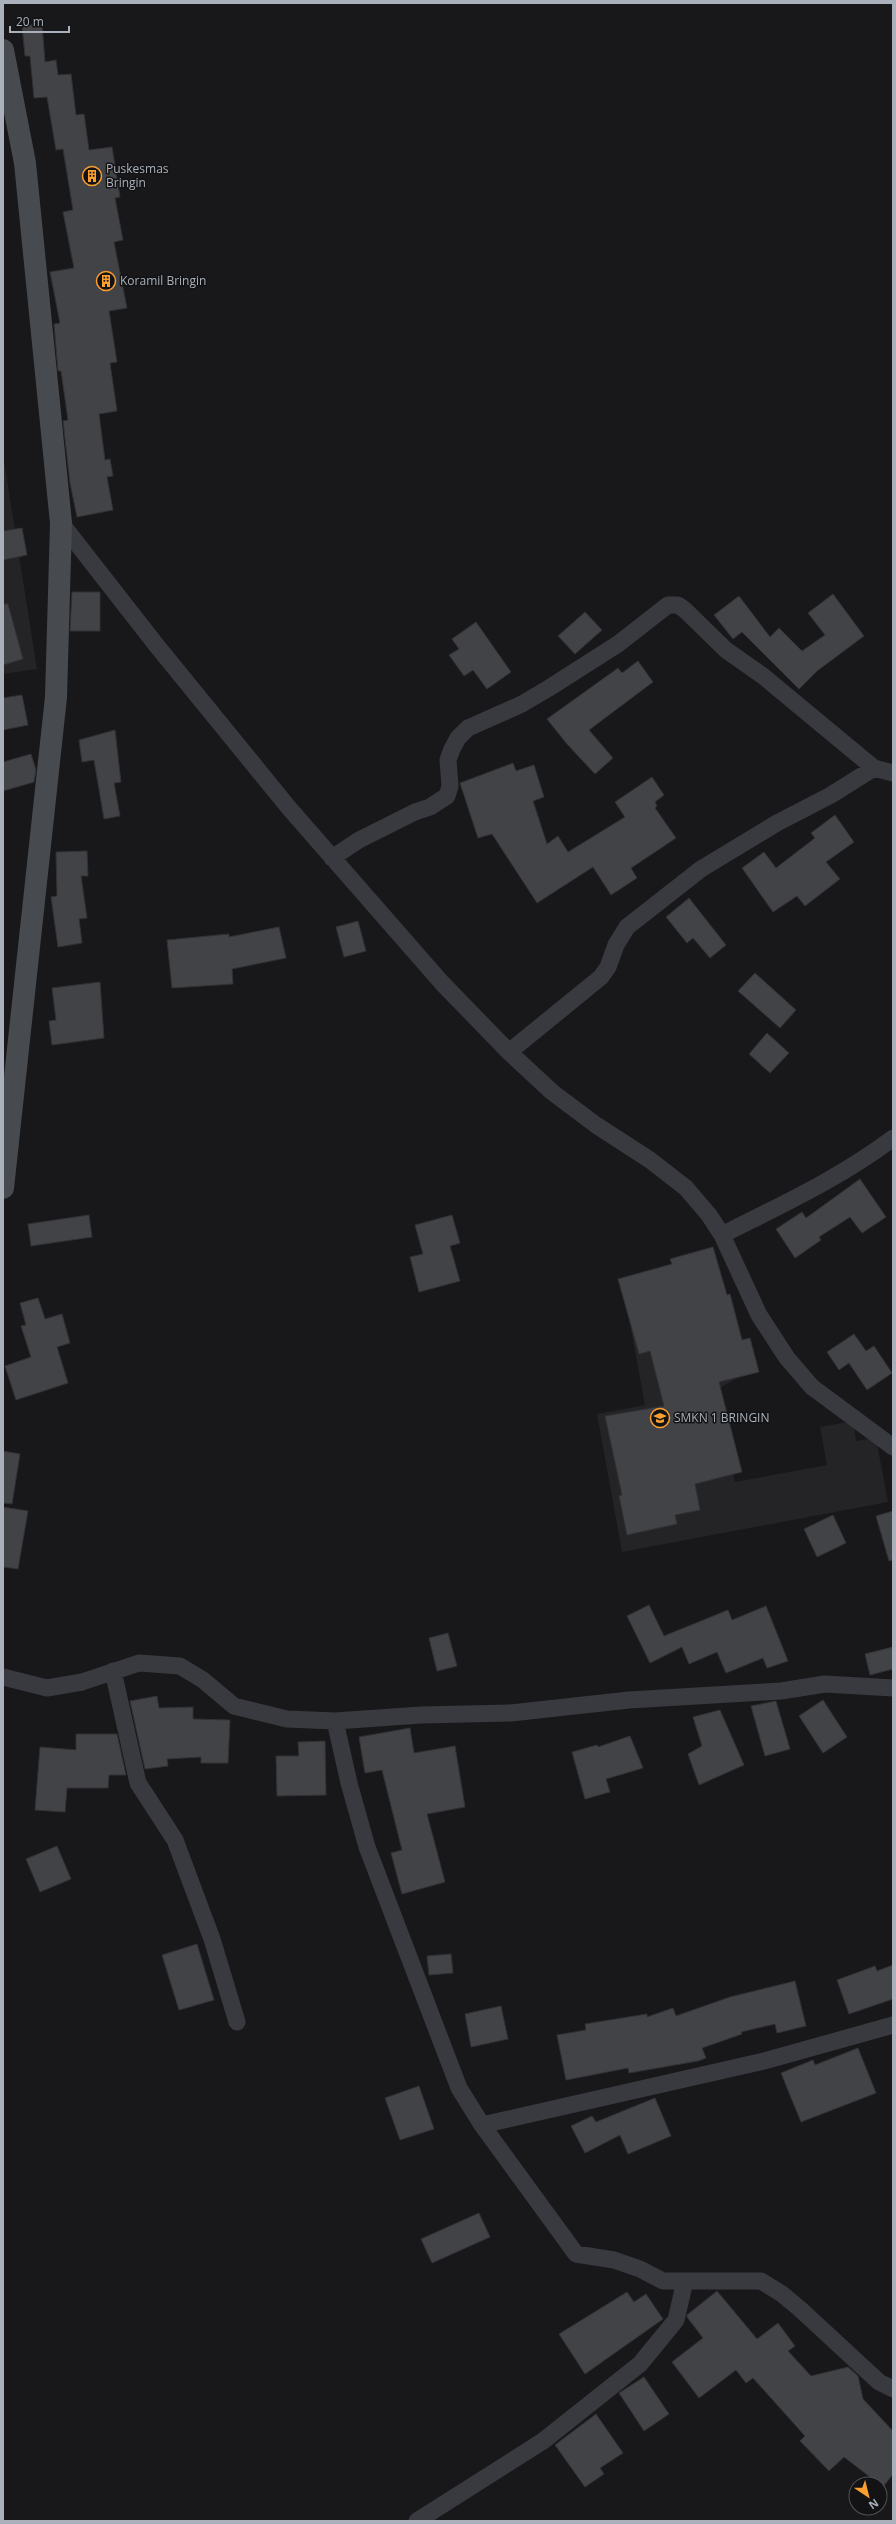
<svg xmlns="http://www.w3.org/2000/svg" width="896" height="2524" viewBox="0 0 896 2524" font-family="'Open Sans',sans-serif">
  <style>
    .built { fill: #242427 }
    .building { fill: #424347; stroke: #323236 }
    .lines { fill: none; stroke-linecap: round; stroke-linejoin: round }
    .street { stroke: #393a3f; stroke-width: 17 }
    .secondary { stroke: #474a4f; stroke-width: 22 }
    .labels { text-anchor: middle; stroke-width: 3; stroke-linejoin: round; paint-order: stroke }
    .poi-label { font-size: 12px; fill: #aab1ba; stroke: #131315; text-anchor: start }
  </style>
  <rect width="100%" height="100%" fill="#18181a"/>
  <!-- built -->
  <path class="built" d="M 3,454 L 37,669 L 3,674 Z
    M 624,1292 L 751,1370 L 718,1389 L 735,1482 L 827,1465 L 820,1427 L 853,1421 L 856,1441 L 876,1438 L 888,1502 L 622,1552 L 597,1414 L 645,1405 Z"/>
  <!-- building -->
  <path class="building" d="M 42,24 L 45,62 L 56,60 L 58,75 L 71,74 L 76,115 L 84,114 L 89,150 L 112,147 L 120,197 L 115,198 L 123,240 L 114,242 L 127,308 L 109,311 L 117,362 L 110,363 L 117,411 L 99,414 L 105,460 L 110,459 L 113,476 L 107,477 L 113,510 L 77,517 L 70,483 L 63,421 L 68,420 L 61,371 L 58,371 L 54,324 L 60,323 L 50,272 L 74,268 L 63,212 L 73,210 L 63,149 L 56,150 L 47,97 L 34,98 L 30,56 L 25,56 L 22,26 Z
    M 22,528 L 27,555 L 3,560 L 3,531 Z
    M 72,592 L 100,592 L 100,631 L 70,631 Z
    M 833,594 L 864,636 L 817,671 L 799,689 L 742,632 L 733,639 L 714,615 L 739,596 L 770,637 L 779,628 L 802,651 L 825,635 L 808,613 Z
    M 3,604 L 8,604 L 23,659 L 3,665 Z
    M 585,612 L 602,630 L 575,654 L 558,636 Z
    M 476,622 L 511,672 L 487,689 L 473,670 L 464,676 L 449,655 L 459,649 L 452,639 Z
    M 638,661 L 653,682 L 589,730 L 613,758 L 595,774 L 567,744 L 547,719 L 618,668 L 622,673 Z
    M 22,695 L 28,725 L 3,730 L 3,698 Z
    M 115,730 L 121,782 L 114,783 L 120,816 L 104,819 L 94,760 L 82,762 L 79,740 Z
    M 31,754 L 36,770 L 34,782 L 3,791 L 3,762 Z
    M 513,763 L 516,771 L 534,765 L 544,797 L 533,801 L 547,844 L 558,836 L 568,852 L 625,817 L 615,802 L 652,777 L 664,795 L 655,802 L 657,806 L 655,808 L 676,838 L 631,868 L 637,878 L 611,895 L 593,867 L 537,903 L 492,834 L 478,838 L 460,783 Z
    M 835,815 L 854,842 L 826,862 L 840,879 L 805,906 L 797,896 L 773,912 L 742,868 L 764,852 L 776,868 L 815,838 L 811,833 Z
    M 87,851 L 88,876 L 81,876 L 87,918 L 79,919 L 82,943 L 58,947 L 51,897 L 57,896 L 56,852 Z
    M 689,898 L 726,945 L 710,958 L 693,938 L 687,943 L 666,917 Z
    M 358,921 L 366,951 L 344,957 L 336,927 Z
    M 279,927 L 286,958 L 232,969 L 233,984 L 172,988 L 167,940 L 229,934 L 229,937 Z
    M 755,973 L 796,1010 L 780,1028 L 738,991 Z
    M 100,982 L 104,1038 L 52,1045 L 49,1021 L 56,1020 L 52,988 Z
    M 767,1033 L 789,1053 L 770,1073 L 749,1054 Z
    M 860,1179 L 886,1217 L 862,1233 L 850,1217 L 819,1237 L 821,1240 L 795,1258 L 776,1229 L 802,1212 L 806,1218 Z
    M 89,1215 L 92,1237 L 31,1246 L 28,1224 Z
    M 452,1215 L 460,1243 L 450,1246 L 460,1281 L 419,1292 L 410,1257 L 423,1254 L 415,1225 Z
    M 713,1247 L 727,1295 L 730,1294 L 742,1340 L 750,1338 L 759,1372 L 719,1382 L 742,1472 L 695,1484 L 700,1510 L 675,1515 L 677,1524 L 627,1535 L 619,1496 L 622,1495 L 605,1416 L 664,1406 L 650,1351 L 639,1354 L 618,1279 L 672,1264 L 670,1259 Z
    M 38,1298 L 45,1319 L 62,1314 L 70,1343 L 57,1347 L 68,1383 L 16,1400 L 5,1366 L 31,1357 L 21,1326 L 26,1325 L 20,1303 Z
    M 854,1334 L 866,1351 L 874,1346 L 892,1373 L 867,1390 L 849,1363 L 839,1370 L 827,1352 Z
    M 3,1451 L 20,1454 L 12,1504 L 3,1503 Z
    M 3,1507 L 28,1511 L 18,1569 L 3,1567 Z
    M 893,1511 L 893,1560 L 889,1561 L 876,1516 Z
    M 833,1515 L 846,1543 L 817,1557 L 804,1529 Z
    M 649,1605 L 664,1636 L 728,1610 L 732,1620 L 766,1606 L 788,1661 L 767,1668 L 763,1658 L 726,1673 L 717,1652 L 689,1664 L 682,1647 L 650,1663 L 627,1616 Z
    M 448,1633 L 457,1666 L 437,1671 L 429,1638 Z
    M 893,1647 L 893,1669 L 870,1675 L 865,1654 Z
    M 157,1696 L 159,1708 L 193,1707 L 193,1719 L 230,1720 L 228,1763 L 201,1763 L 201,1757 L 167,1759 L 168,1766 L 145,1769 L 130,1701 Z
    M 823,1700 L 847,1737 L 823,1753 L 799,1716 Z
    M 776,1701 L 790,1749 L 765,1756 L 751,1706 Z
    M 720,1710 L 744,1765 L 699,1785 L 688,1754 L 702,1746 L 693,1717 Z
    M 410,1728 L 414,1753 L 455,1746 L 465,1807 L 427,1814 L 445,1882 L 402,1894 L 391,1853 L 402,1850 L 382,1770 L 365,1773 L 359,1737 Z
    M 76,1734 L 117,1734 L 126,1775 L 109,1775 L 108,1788 L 67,1788 L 65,1812 L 35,1810 L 40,1747 L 76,1750 Z
    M 630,1736 L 643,1768 L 606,1779 L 610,1792 L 585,1799 L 572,1752 L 597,1745 L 598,1747 Z
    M 325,1741 L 326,1795 L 277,1796 L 276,1756 L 299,1756 L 298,1742 Z
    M 57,1846 L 71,1879 L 40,1892 L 26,1859 Z
    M 197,1944 L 214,2000 L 179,2010 L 162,1955 Z
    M 451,1954 L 453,1973 L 429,1975 L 427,1956 Z
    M 893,1965 L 893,1999 L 849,2014 L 837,1980 L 875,1966 L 877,1971 Z
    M 795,1981 L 806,2026 L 777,2033 L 775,2024 L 741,2032 L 742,2034 L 702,2048 L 706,2058 L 698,2061 L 629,2073 L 628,2068 L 566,2080 L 557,2035 L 586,2030 L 585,2024 L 647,2014 L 647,2017 L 673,2008 L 676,2016 L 730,1997 Z
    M 501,2006 L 508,2039 L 471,2047 L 465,2014 Z
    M 858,2048 L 876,2093 L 801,2122 L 781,2073 L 813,2060 L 815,2065 Z
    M 419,2086 L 434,2129 L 400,2140 L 385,2098 Z
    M 655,2098 L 671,2136 L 628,2154 L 620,2135 L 585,2153 L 571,2126 L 592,2116 L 596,2122 Z
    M 479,2213 L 490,2237 L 432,2263 L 421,2239 Z
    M 717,2291 L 757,2339 L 778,2323 L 795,2346 L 788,2351 L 811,2376 L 848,2367 L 858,2376 L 863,2399 L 893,2431 L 893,2474 L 883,2487 L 844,2457 L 829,2471 L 800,2441 L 805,2436 L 753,2378 L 746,2383 L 736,2370 L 699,2398 L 672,2362 L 703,2338 L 687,2317 L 687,2315 Z
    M 627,2292 L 634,2302 L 646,2294 L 663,2319 L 585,2374 L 559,2334 Z
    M 644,2377 L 669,2414 L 644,2431 L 619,2393 Z
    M 596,2414 L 623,2453 L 600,2468 L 604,2474 L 585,2487 L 555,2445 Z"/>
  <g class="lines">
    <!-- street -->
    <path class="street" d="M 61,523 L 157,646 L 289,808 L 442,983 L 509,1052 L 552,1092 L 596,1125 L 650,1160 L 686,1188 L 709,1215 L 722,1235 L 759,1315 L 787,1358 L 812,1387 L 893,1447
      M 332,858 L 359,840 L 415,812 L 430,807 L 447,796 L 450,786 L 448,760 L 452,749 L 458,738 L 468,728 L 522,704 L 549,688 L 618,644 L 668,605 L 678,605 L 685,610 L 726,650 L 763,676 L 874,768 L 893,773
      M 509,1052 L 601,977 L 608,967 L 616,945 L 627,927 L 701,869 L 777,823 L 831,795 L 874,768
      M 722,1235 C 781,1205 840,1178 893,1138
      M 113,1671 L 138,1783 L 175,1840 L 212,1939 L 237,2022
      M 3,1677 L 47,1688 L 82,1682 L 139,1663 L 180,1666 L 203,1680 L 234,1706 L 287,1719 L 335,1721 L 421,1715 L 511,1713 L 629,1700 L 781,1691 L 825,1684 L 893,1688
      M 335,1721 L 349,1783 L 367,1847 L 459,2088 L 482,2125 L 576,2254 L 614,2260 L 640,2269 L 663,2281 L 761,2281 L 782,2294 L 800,2309 L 879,2382 L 893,2389
      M 482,2125 L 764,2061 L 893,2025
      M 417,2521 L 543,2441 L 640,2364 L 676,2320 L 685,2281"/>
    <!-- secondary -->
    <path class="secondary" d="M 3,50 L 25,163 L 61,523 L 56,697 L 3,1188"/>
  </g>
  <!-- icons -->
  <defs>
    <symbol id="building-ring" viewBox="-11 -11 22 22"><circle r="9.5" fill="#131315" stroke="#fa9e30" stroke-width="1.5"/><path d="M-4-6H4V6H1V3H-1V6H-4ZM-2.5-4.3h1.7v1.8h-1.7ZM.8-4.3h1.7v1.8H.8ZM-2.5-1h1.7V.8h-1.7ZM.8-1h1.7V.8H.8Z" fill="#fa9e30"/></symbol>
    <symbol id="school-ring" viewBox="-11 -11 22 22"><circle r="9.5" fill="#131315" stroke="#fa9e30" stroke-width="1.5"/><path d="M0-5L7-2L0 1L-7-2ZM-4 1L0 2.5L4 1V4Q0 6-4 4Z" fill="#fa9e30"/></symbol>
  </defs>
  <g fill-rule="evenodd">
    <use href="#building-ring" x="81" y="165" width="22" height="22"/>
    <use href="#building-ring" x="95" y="270" width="22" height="22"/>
    <use href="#school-ring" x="649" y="1407" width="22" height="22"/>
  </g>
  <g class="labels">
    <!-- poi labels -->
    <g class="poi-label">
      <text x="106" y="173">Puskesmas<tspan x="106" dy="14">Bringin</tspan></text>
      <text x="120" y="285">Koramil Bringin</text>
      <text x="674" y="1422">SMKN 1 BRINGIN</text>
    </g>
  </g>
  <!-- border -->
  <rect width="896" height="2524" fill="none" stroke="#aab1ba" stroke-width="8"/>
  <!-- north arrow -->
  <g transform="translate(868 2496) rotate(145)"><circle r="19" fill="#131315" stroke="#4f5257"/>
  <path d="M0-3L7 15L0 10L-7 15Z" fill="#fa9e30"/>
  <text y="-6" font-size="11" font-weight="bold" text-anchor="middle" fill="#aab1ba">N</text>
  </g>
  <!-- scale -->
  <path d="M10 26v6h59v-6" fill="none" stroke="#aab1ba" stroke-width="2"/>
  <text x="16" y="26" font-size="12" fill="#aab1ba" stroke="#131315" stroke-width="3" paint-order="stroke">20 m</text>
</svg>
